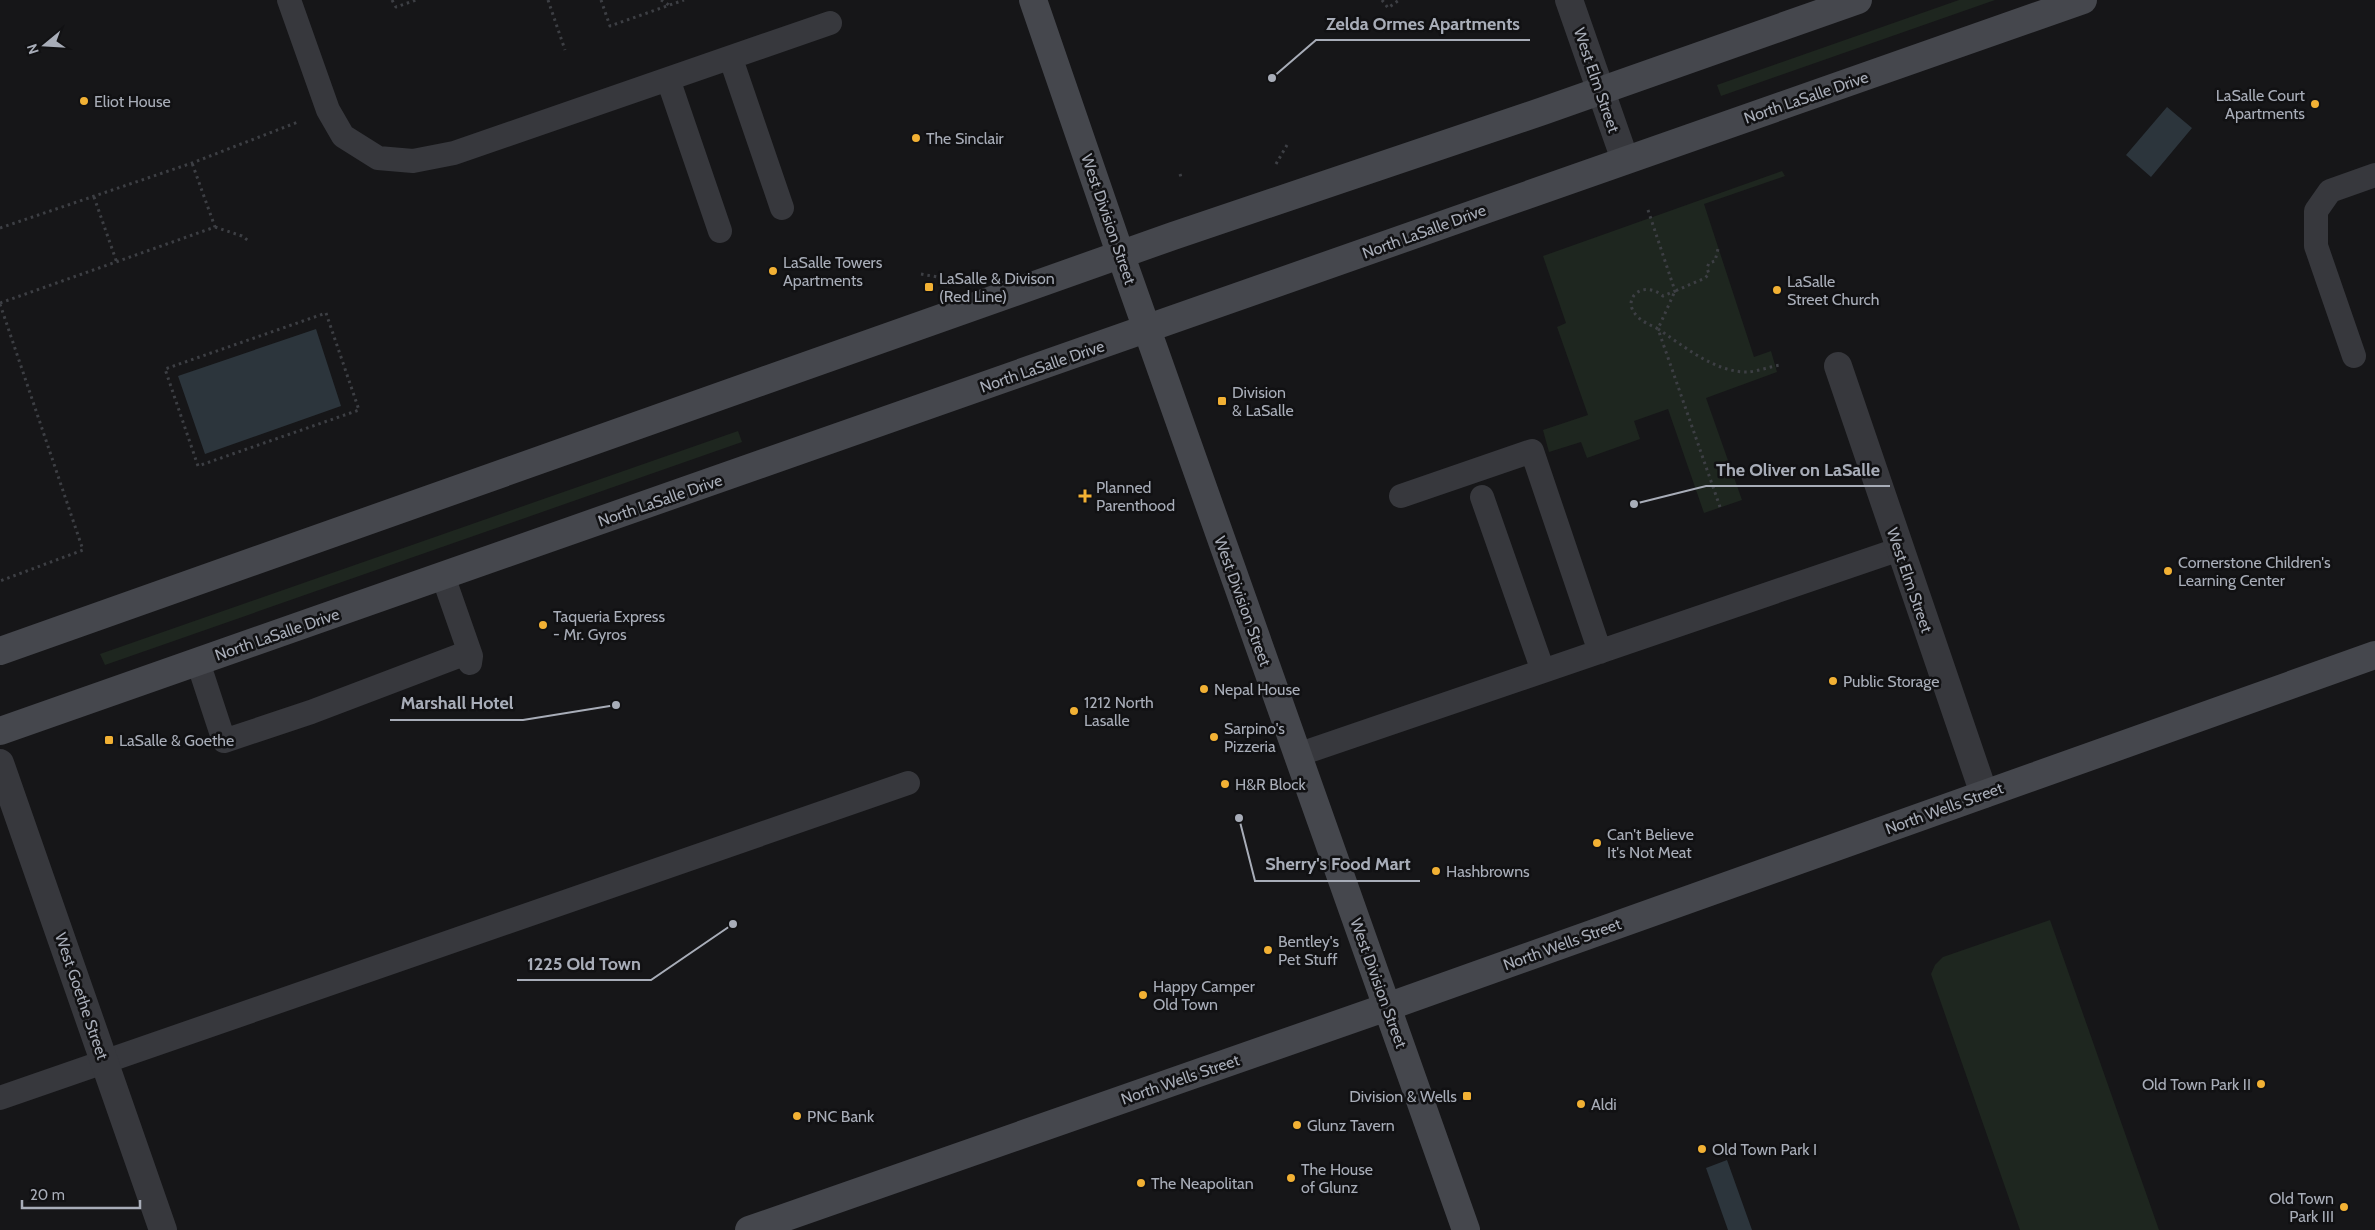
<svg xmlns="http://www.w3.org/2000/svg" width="2375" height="1230" viewBox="0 0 2375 1230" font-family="Cabin,sans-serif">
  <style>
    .green { fill: #1e261f }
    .water { fill: #2c353c }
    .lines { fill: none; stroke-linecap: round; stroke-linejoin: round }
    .path { stroke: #3d3f44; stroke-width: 3; stroke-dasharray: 2.5 4; stroke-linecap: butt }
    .lane { stroke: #37383d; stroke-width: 24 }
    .street { stroke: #37383d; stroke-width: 28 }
    .secondary { stroke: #45474d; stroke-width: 28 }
    .poi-dot { fill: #f2b134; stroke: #111113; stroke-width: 2 }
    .labels { text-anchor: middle; stroke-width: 5; stroke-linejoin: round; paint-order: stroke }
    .street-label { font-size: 16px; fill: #a8adb8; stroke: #111113 }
    .poi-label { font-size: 16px; fill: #a8adb8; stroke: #111113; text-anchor: start }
    .leader { fill: none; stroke: #a8adb8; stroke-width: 2 }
    .callout-dot { fill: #a8adb8; stroke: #111113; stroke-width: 2 }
    .callout-label { font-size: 18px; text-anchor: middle; font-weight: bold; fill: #a8adb8; stroke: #111113; stroke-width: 5; stroke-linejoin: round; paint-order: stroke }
  </style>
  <rect width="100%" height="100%" fill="#161618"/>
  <!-- green -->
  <path class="green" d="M 1959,0 L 1995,0 L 1721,96 L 1717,85 Z
    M 1782,171 L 1785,176 L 1704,204 L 1754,357 L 1771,351 L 1777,372 L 1706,398 L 1742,500 L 1704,513 L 1668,409 L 1634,421 L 1640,439 L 1587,458 L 1581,442 L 1549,452 L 1543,430 L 1588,415 L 1557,327 L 1566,323 L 1543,256 Z
    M 738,431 L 742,442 L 105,665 L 100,654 Z
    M 2050,920 L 2159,1230 L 2020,1230 L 1931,974 L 1935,965 L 1943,957 Z"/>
  <!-- water -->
  <path class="water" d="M 2167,107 L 2192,128 L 2151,177 L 2126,155 Z
    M 316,329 L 341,406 L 205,454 L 178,376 Z
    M 1727,1160 L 1752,1230 L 1728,1230 L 1706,1168 Z"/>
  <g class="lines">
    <!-- path -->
    <path class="path" d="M 392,0 L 396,7 L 416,0
      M 548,0 L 565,50
      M 601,0 L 610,26 L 684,0
      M 661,0 L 669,5
      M 1382,0 L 1388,8 L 1399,0
      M 1276,164 L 1287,145
      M 1180,174 L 1182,180
      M 94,197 L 117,263
      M 1648,210 L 1675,291 L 1663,296 C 1643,279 1620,299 1637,316 C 1642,322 1651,325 1658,329 L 1675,291 L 1705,278 L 1709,274 L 1707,268 L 1709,263 L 1715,261 L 1718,249
      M 215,227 L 242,236 L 250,242
      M 0,228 L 192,163 L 298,122
      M 921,274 L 943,278
      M 0,303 L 215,227 L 192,163
      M 0,304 L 83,550 L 0,581
      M 326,313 L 359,410 L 198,466 L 165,369 Z
      M 1720,507 L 1658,329 C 1684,346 1714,372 1747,372 C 1756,372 1771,366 1781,365"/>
    <!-- lane -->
    <path class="lane" d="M 289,0 L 328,110 L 343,136 L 378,158 L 413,161 L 454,153 L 830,23
      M 731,59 L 782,208
      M 668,79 L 720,231
      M 2354,356 L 2316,246 L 2316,211 L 2330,191 L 2375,175
      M 1401,496 L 1532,451 L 1600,652
      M 1482,497 L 1543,671
      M 443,576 L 471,656 L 470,663
      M 198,662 L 224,741 L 311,712 L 469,652
      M 1297,755 L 1900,549
      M 0,1098 L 908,783"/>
    <!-- street -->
    <path class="street" d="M 1569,0 L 1625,160
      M 1838,366 L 1984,794
      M 0,763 L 163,1230"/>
    <!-- secondary -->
    <path class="secondary" d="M 1033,0 L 1121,256 L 1466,1230
      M 0,651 L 1173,236 L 1543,111 L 1858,0
      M 0,731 L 2083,0
      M 749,1230 L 1387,1007 L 2375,655"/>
  </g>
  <!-- markers -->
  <g class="poi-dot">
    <circle cx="84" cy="101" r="5"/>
    <circle cx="2315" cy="104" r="5"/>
    <circle cx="916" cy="138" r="5"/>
    <circle cx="773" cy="271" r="5"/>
    <rect x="924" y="282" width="10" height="10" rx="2.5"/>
    <circle cx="1777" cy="290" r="5"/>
    <rect x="1217" y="396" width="10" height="10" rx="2.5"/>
    <path d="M1082.5 488.5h5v5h5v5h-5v5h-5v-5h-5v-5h5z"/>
    <circle cx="2168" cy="571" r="5"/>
    <circle cx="543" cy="625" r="5"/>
    <circle cx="1833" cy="681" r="5"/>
    <circle cx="1204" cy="689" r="5"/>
    <circle cx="1074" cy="711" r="5"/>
    <circle cx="1214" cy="737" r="5"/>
    <rect x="104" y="735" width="10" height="10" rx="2.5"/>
    <circle cx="1225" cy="784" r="5"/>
    <circle cx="1597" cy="843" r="5"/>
    <circle cx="1436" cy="871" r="5"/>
    <circle cx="1268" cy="950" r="5"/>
    <circle cx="1143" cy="995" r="5"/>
    <circle cx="2261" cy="1084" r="5"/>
    <rect x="1462" y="1091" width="10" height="10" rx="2.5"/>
    <circle cx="1581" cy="1104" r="5"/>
    <circle cx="797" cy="1116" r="5"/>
    <circle cx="1297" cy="1125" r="5"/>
    <circle cx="1702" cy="1149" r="5"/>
    <circle cx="1291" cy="1178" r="5"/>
    <circle cx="1141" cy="1183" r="5"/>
    <circle cx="2344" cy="1207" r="5"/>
  </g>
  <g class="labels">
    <!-- street labels -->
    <g class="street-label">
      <text transform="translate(1597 80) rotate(71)" y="6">West Elm Street</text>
      <text transform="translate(1806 97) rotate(-19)" y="6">North LaSalle Drive</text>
      <text transform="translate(1109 219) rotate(71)" y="6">West Division Street</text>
      <text transform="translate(1424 231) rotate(-20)" y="6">North LaSalle Drive</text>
      <text transform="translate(1042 366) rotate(-19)" y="6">North LaSalle Drive</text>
      <text transform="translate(660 500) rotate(-19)" y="6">North LaSalle Drive</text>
      <text transform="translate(1910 580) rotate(71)" y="6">West Elm Street</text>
      <text transform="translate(1243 601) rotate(70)" y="6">West Division Street</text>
      <text transform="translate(277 634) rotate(-19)" y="6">North LaSalle Drive</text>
      <text transform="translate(1944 808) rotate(-20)" y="6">North Wells Street</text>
      <text transform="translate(1562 944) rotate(-20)" y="6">North Wells Street</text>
      <text transform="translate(1379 983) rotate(70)" y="6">West Division Street</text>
      <text transform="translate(82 996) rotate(71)" y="6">West Goethe Street</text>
      <text transform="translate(1180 1079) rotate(-19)" y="6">North Wells Street</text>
    </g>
    <!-- poi labels -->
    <g class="poi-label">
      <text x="2305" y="101" text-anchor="end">LaSalle Court<tspan x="2305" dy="18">Apartments</tspan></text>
      <text x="94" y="107">Eliot House</text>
      <text x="926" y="144">The Sinclair</text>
      <text x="783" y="268">LaSalle Towers<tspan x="783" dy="18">Apartments</tspan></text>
      <text x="939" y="284">LaSalle &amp; Divison<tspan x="939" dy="18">(Red Line)</tspan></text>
      <text x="1787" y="287">LaSalle<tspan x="1787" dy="18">Street Church</tspan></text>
      <text x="1232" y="398">Division<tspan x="1232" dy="18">&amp; LaSalle</tspan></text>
      <text x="1096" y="493">Planned<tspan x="1096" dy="18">Parenthood</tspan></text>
      <text x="2178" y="568">Cornerstone Children's<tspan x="2178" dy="18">Learning Center</tspan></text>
      <text x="553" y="622">Taqueria Express<tspan x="553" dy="18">- Mr. Gyros</tspan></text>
      <text x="1843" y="687">Public Storage</text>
      <text x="1214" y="695">Nepal House</text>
      <text x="1084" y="708">1212 North<tspan x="1084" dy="18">Lasalle</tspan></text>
      <text x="1224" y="734">Sarpino's<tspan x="1224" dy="18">Pizzeria</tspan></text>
      <text x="119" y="746">LaSalle &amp; Goethe</text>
      <text x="1235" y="790">H&amp;R Block</text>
      <text x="1607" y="840">Can't Believe<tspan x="1607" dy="18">It's Not Meat</tspan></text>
      <text x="1446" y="877">Hashbrowns</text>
      <text x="1278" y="947">Bentley's<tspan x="1278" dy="18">Pet Stuff</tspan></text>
      <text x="1153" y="992">Happy Camper<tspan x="1153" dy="18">Old Town</tspan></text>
      <text x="2251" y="1090" text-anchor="end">Old Town Park II</text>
      <text x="1457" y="1102" text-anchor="end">Division &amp; Wells</text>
      <text x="1591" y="1110">Aldi</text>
      <text x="807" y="1122">PNC Bank</text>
      <text x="1307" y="1131">Glunz Tavern</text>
      <text x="1712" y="1155">Old Town Park I</text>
      <text x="1301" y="1175">The House<tspan x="1301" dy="18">of Glunz</tspan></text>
      <text x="1151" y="1189">The Neapolitan</text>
      <text x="2334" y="1204" text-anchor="end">Old Town<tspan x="2334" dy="18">Park III</tspan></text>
    </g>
  </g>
  <!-- callouts -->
  <path class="leader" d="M1272 78L1316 40H1530M1634 504L1706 486H1890M616 705L523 720H390M1239 818L1255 881H1420M733 924L651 980H517"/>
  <g class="callout-dot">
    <circle cx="1272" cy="78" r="5"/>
    <circle cx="1634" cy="504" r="5"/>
    <circle cx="616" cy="705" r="5"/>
    <circle cx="1239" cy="818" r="5"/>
    <circle cx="733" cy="924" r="5"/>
  </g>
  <g class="callout-label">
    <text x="1423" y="30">Zelda Ormes Apartments</text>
    <text x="1798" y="476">The Oliver on LaSalle</text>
    <text x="457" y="709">Marshall Hotel</text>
    <text x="1338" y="870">Sherry's Food Mart</text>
    <text x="584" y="970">1225 Old Town</text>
  </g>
  <!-- north arrow -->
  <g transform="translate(45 45) rotate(252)" stroke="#111113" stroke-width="4" paint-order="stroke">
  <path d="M0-4L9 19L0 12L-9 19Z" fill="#a8adb8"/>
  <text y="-8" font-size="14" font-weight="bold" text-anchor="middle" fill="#a8adb8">N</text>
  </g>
  <!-- scale -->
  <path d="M22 1200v8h118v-8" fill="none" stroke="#a8adb8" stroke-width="2.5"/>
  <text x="30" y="1200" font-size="15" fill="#a8adb8" stroke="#111113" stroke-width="4" paint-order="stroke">20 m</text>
</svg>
